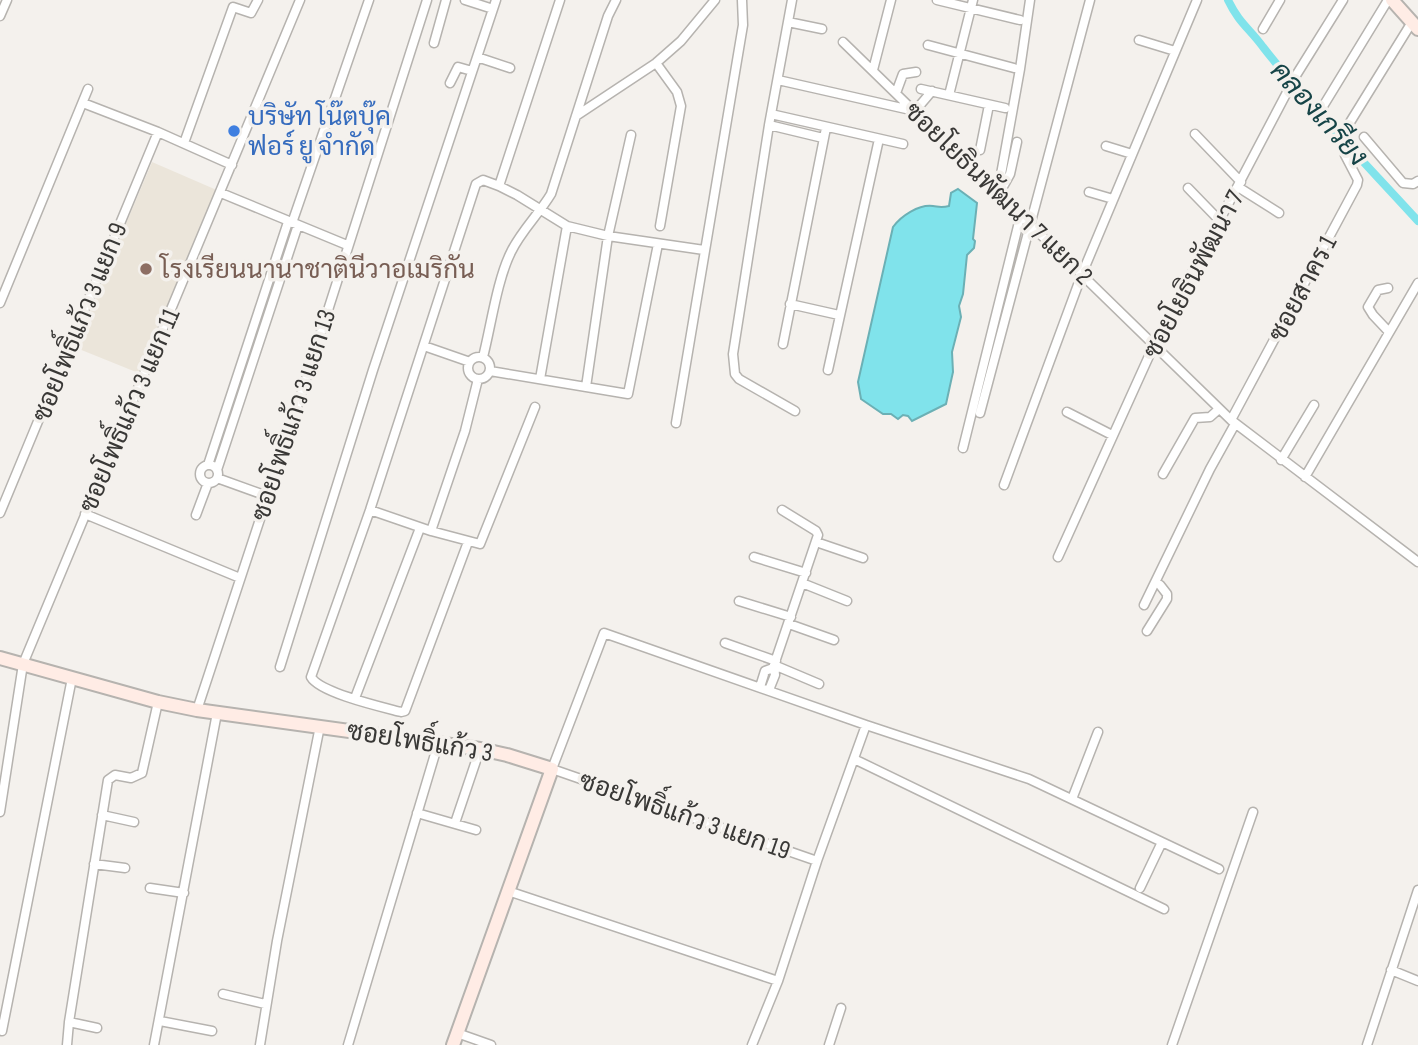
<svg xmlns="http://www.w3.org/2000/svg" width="1418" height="1045" viewBox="0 0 1418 1045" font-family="'Sofia Sans Condensed',Sarabun,sans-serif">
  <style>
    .built { fill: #ebe5da }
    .water { fill: #80e3eb; stroke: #6bb0b5; stroke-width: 2 }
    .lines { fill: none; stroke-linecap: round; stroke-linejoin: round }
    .canal { stroke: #80e3eb; stroke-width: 8 }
    .street-casing { stroke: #b6b3af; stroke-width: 11 }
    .secondary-casing { stroke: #b6b3af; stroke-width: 16 }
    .street { stroke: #fff; stroke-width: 8 }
    .secondary { stroke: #ffece5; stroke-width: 12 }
    .shop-dot { fill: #3f7fe0; stroke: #f4f1ed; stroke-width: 2.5 }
    .education-dot { fill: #8d6e63; stroke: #f4f1ed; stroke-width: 2.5 }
    .labels { text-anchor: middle; stroke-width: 7; stroke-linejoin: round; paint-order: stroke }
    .shop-label { font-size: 26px; fill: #366cbe; stroke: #f4f1ed; text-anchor: start }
    .street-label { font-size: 26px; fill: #393836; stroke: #f4f1ed }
    .education-label { font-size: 26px; fill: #785e54; stroke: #f4f1ed; text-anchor: start }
    .water-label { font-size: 28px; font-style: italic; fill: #164447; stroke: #f4f1ed }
  </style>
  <rect width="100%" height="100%" fill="#f4f1ed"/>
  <!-- built -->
  <path class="built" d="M 152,162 L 219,191 L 141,374 L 74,347 Z"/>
  <!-- water -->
  <path class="water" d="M 958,189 L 977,203 L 973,239 L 975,241 L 974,248 L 967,255 L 963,294 L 959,306 L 961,317 L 952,352 L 953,372 L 946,404 L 912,421 L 908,416 L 903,415 L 898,419 L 891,414 L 883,414 L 861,399 L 858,382 L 893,227 C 901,216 919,204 933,206 C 940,207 941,208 949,206 L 951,193 Z"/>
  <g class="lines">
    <!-- canal -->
    <path class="canal" d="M 1228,0 C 1239,23 1249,28 1263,47 C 1311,108 1366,164 1418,221"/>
    <defs>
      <path id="street" d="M 465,0 L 493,9
        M 792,0 L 769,125 L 733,354 L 735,374 L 739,379 L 795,411
        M 937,0 L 1020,20
        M 0,16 L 7,0
        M 788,22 L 822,29
        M 1263,29 L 1280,0
        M 1139,40 L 1175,51
        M 843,42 L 1231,420 L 1418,562
        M 434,43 L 446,0
        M 928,45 L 1014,68
        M 477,57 L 510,68
        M 656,63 L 677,92 L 681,106 L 660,226
        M 873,70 L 891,0
        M 778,80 L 915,111 L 932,91
        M 450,83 L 458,67 L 472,71
        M 921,89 L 1005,108
        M 896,93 L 903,74 L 916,72
        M 949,95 L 973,0
        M 83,103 L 158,132 L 232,165
        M 1322,108 L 1388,0
        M 771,114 L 903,144
        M 576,116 L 656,63 L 681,41 L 715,0
        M 769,125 L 823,138
        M 1344,132 L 1412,22
        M 1195,134 L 1241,182
        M 1364,137 L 1403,183 L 1413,184 L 1418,181
        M 184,143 L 233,7 L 251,13 L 258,0
        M 1106,146 L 1132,154
        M 980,150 L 989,105
        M 499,186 L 560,0
        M 1238,187 L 1279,213
        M 1188,188 L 1220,221
        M 998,191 L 1020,69 L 1030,0
        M 1000,192 L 1010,174 L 1017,142
        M 1089,192 L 1113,199
        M 221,193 L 347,245
        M 292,223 L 369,0
        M 1388,288 L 1378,290 L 1368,307 L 1373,315 L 1389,332
        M 0,303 L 88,89
        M 790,304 L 839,315
        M 783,344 L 826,128
        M 424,346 L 470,362
        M468 368a11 11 0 1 1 22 0a11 11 0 1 1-22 0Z
        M 483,357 C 491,326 497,280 511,252 C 521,231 539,214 551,194 L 608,16 L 616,0
        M 828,370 L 879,139
        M 490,371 L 628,394 L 658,244
        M 540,379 L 567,226
        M 586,387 L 608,236 L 631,135
        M 1067,412 L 1112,435
        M 980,413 L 1090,0
        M 1231,420 L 1357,185 L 1358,180 L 1345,155
        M 676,423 L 743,25 L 742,0
        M 963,448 L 1021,214
        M 1281,460 L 1314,405
        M 208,465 L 288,222
        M200 474a9 9 0 1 1 18 0a9 9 0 1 1-18 0Z
        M 217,470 L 298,225
        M 1163,474 L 1195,418 L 1210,417 L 1219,409
        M 1305,477 L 1418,283
        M 217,478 L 267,496
        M 1004,485 L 1082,274 L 1197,0
        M 370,510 L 431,531 L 480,544 L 535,407
        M 0,513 L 158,132
        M 85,514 L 240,578
        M 196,515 L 208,483
        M 431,531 L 465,431 L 478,379
        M 468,542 L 405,711 L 401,712 C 382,707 320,693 311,677 L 370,510 L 476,184 L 483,180 L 499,186 L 517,195 L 567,226 L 608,236 L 704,250
        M 816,542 L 863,558
        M 754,557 L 806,573
        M 1058,557 L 1154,345 L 1295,77 L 1343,0
        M 802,583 L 847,601
        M 739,601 L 791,617
        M 1144,605 L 1210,469 L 1235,424
        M 789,624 L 834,640
        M 1147,631 L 1167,599 L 1167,594 L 1160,585
        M 725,643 L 776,661
        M 774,665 L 819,684
        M 280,667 L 373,370 L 496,0
        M 760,687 L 765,671 L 773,668
        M 769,690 L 775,675 L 774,665 L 818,535 L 816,531 L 782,510
        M 355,698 L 420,528
        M 197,710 L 299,401 L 427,0
        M 854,759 L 1164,909
        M 1072,799 L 1098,732
        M 0,812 L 23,664 L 300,0
        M 417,813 L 476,830
        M 102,815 L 134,822
        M 455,823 L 480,749
        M 817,861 L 552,769 L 604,633 L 866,725 L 1029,779 L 1219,869
        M 94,864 L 125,868
        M 150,888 L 184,893
        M 1140,888 L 1162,842
        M 508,891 L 778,981
        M 1391,970 L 1418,981
        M 223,994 L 265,1004
        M 160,1021 L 212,1031
        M 69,1022 L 97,1028
        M 2,1031 L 72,678
        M 457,1033 L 491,1045
        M 67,1045 L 69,1022 L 108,780 L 115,775 L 131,778 L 142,773 L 158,702
        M 154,1045 L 217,713
        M 260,1045 L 277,941 L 320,726
        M 348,1045 L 438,744
        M 752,1045 L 778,981 L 817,861 L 866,725
        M 829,1045 L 841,1008
        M 1172,1045 L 1253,812
        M 1367,1045 L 1418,890"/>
      <path id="secondary" d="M 1392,0 L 1418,29
        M 0,658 L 158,702 L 197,710 L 480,749 L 507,755 L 552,769 L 453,1045"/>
    </defs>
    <!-- street casing -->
    <use href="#street" class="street-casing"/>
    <!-- secondary casing -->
    <use href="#secondary" class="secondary-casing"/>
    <!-- street -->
    <use href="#street" class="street"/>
    <!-- secondary -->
    <use href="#secondary" class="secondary"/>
  </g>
  <!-- markers -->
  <circle class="shop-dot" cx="234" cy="131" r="7"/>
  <circle class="education-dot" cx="146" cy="269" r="7"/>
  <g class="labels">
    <!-- shop labels -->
    <g class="shop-label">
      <text x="248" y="125">บริษัท โน๊ตบุ๊ค<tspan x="248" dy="30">ฟอร์ ยู จำกัด</tspan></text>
    </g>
    <!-- street labels -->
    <g class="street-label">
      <text transform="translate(999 193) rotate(44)" y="9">ซอยโยธินพัฒนา 7 แยก 2</text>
      <text transform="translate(1193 274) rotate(-62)" y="9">ซอยโยธินพัฒนา 7</text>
      <text transform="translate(1302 288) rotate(-62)" y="9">ซอยสาคร 1</text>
      <text transform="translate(79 322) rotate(-68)" y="9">ซอยโพธิ์แก้ว 3 แยก 9</text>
      <text transform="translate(129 410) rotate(-67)" y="9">ซอยโพธิ์แก้ว 3 แยก 11</text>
      <text transform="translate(293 415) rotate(-72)" y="9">ซอยโพธิ์แก้ว 3 แยก 13</text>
      <text transform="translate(420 741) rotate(9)" y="9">ซอยโพธิ์แก้ว 3</text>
      <text transform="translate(685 815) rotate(19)" y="9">ซอยโพธิ์แก้ว 3 แยก 19</text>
    </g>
    <!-- education labels -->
    <g class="education-label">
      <text x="160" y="278">โรงเรียนนานาชาตินีวาอเมริกัน</text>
    </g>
    <!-- water labels -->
    <g class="water-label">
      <text transform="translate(1320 113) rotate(48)" y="10">คลองเกรียง</text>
    </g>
  </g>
</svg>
